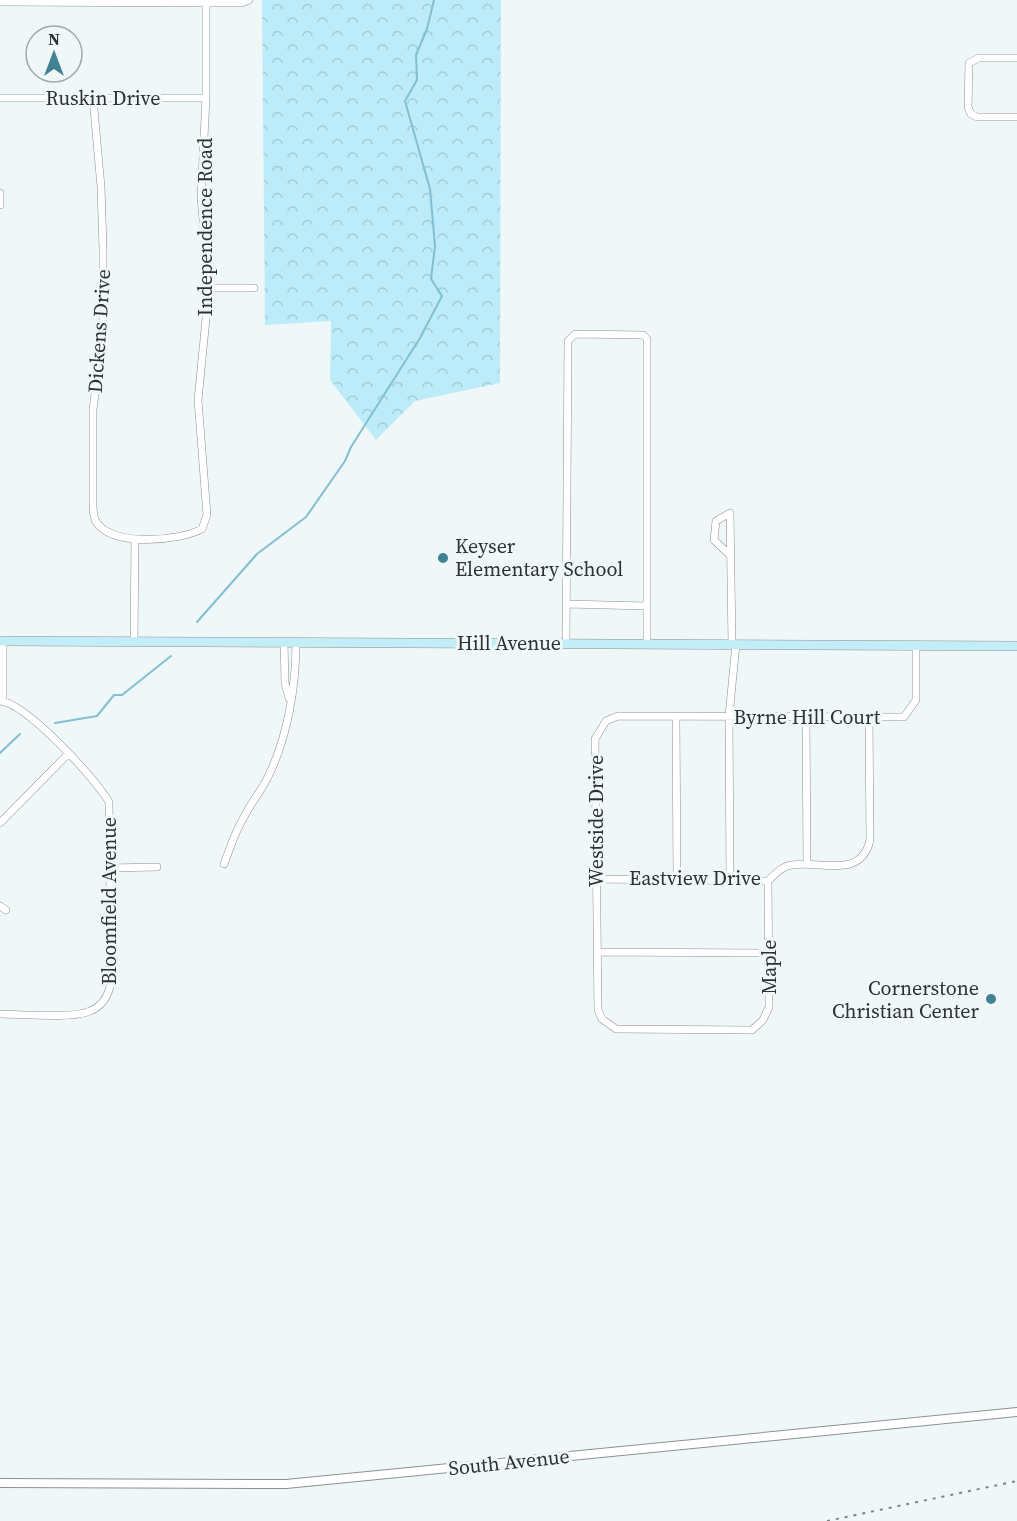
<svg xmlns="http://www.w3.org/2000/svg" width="1017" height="1521" viewBox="0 0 1017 1521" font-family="'Source Serif 4',serif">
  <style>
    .forest { fill: url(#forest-crowns) }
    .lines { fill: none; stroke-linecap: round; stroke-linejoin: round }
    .stream { stroke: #82bfd0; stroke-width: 2 }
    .minor-casing { stroke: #8a9193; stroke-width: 8 }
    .tertiary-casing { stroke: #8a9193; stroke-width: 10 }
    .secondary-casing { stroke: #8a9193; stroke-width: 10 }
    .minor { stroke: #fff; stroke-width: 7 }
    .tertiary { stroke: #fff; stroke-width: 8 }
    .secondary { stroke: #c4eef7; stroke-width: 9 }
    .rail { stroke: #7f8485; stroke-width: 2; stroke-dasharray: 3 6; stroke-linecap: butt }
    .poi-dot { fill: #408293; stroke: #f0f7f9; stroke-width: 2 }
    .labels { text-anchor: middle; stroke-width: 6; stroke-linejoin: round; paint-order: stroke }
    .street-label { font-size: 20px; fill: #2e3132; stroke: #f0f7f9 }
    .poi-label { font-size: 20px; fill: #2e3132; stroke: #f0f7f9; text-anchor: start }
  </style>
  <defs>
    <pattern id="forest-crowns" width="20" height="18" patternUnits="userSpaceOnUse" patternTransform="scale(1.5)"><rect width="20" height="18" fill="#bcecf9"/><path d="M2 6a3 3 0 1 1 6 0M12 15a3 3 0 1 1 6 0" fill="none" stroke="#a2cbd6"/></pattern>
  </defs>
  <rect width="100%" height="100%" fill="#f0f7f9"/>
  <!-- forest -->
  <path class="forest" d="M 262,0 L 501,0 L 500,383 L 415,401 L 376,440 L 330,380 L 331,321 L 265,325 Z"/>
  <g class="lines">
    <!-- stream -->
    <path class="stream" d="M 197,622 L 257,554 L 306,517 L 345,461 L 351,447 L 420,338 L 442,296 L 431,279 L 435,246 L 430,189 L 405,101 L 417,80 L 416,55 L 427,29 L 434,0
      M 55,723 L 97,716 L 114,695 L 122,695 L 171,656
      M 0,753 L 20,734"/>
    <defs>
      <path id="minor" d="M 0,2 L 206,3 L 241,3 L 249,0
        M 1017,58 L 979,58 L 969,63 L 968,107 L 971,114 L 977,117 L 1017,117
        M 0,98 L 206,98
        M 93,98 L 101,187 L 103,249 L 103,330 L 93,410 L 93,506 C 93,510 94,516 95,520 C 110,548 179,541 202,529 L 207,515 L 198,400 L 209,288 L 201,197 L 206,98 L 206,3
        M 0,193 L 0,205
        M 209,288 L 254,288
        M 731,556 L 714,540 L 716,521 L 730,513 L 732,644
        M 566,604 L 647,606
        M 3,641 L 3,700
        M 134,641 L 135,539
        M 284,642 L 285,683 L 289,698
        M 566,643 L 568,341 L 575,334 L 643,335 L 647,339 L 647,644
        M 0,701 C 26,703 95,778 109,802 L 111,982 C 109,994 103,1006 90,1011 C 73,1019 21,1014 0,1014
        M 676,717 L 677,879
        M 806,718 L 807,864
        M 0,823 L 68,754
        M 224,864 C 230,848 235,832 244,817 C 251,803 261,791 268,777 C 288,736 296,686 296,642
        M 110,868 L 157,867
        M 596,879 L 768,881 C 775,874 782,866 792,865 C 821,860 861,880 870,840 L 869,718
        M 730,879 L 729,716 L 736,644
        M 768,881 L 769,1007 L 763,1020 L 752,1030 L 616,1029 L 602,1019 L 598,1010 L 595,739 L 606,721 L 618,716 L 904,717 L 916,700 L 916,645
        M 0,906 L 6,910
        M 597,952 L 769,953"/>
      <path id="tertiary" d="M 0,1483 L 286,1484 L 1017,1412"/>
      <path id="secondary" d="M 0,641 L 1017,646"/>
    </defs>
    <!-- minor casing -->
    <use href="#minor" class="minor-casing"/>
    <!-- tertiary casing -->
    <use href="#tertiary" class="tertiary-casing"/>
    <!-- secondary casing -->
    <use href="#secondary" class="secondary-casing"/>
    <!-- minor -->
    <use href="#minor" class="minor"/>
    <!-- tertiary -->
    <use href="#tertiary" class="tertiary"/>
    <!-- secondary -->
    <use href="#secondary" class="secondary"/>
    <!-- rail -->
    <path class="rail" d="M 827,1521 L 1017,1481"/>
  </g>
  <!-- markers -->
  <g class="poi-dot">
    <circle cx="443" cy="558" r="6"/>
    <circle cx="991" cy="999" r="6"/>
  </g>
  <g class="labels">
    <!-- street labels -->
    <g class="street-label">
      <text x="103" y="105">Ruskin Drive</text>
      <text transform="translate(205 227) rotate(-90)" y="7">Independence Road</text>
      <text transform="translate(99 331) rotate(-86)" y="7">Dickens Drive</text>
      <text x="509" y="650">Hill Avenue</text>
      <text x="807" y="724">Byrne Hill Court</text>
      <text transform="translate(596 821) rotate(-90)" y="7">Westside Drive</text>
      <text x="695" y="885">Eastview Drive</text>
      <text transform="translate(109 901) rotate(-90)" y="7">Bloomfield Avenue</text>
      <text transform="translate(769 967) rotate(-90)" y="7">Maple</text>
      <text transform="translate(509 1462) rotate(-6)" y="7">South Avenue</text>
    </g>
    <!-- poi labels -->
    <g class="poi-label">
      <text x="455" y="553">Keyser<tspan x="455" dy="23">Elementary School</tspan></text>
      <text x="979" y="995" text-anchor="end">Cornerstone<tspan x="979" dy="23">Christian Center</tspan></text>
    </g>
  </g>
  <!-- north arrow -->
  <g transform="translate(54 54)"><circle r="28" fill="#f0f7f9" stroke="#a2a8a9" stroke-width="1.5"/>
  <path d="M0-4.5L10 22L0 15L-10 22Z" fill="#408293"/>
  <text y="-9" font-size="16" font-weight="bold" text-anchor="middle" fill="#2e3132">N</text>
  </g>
</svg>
